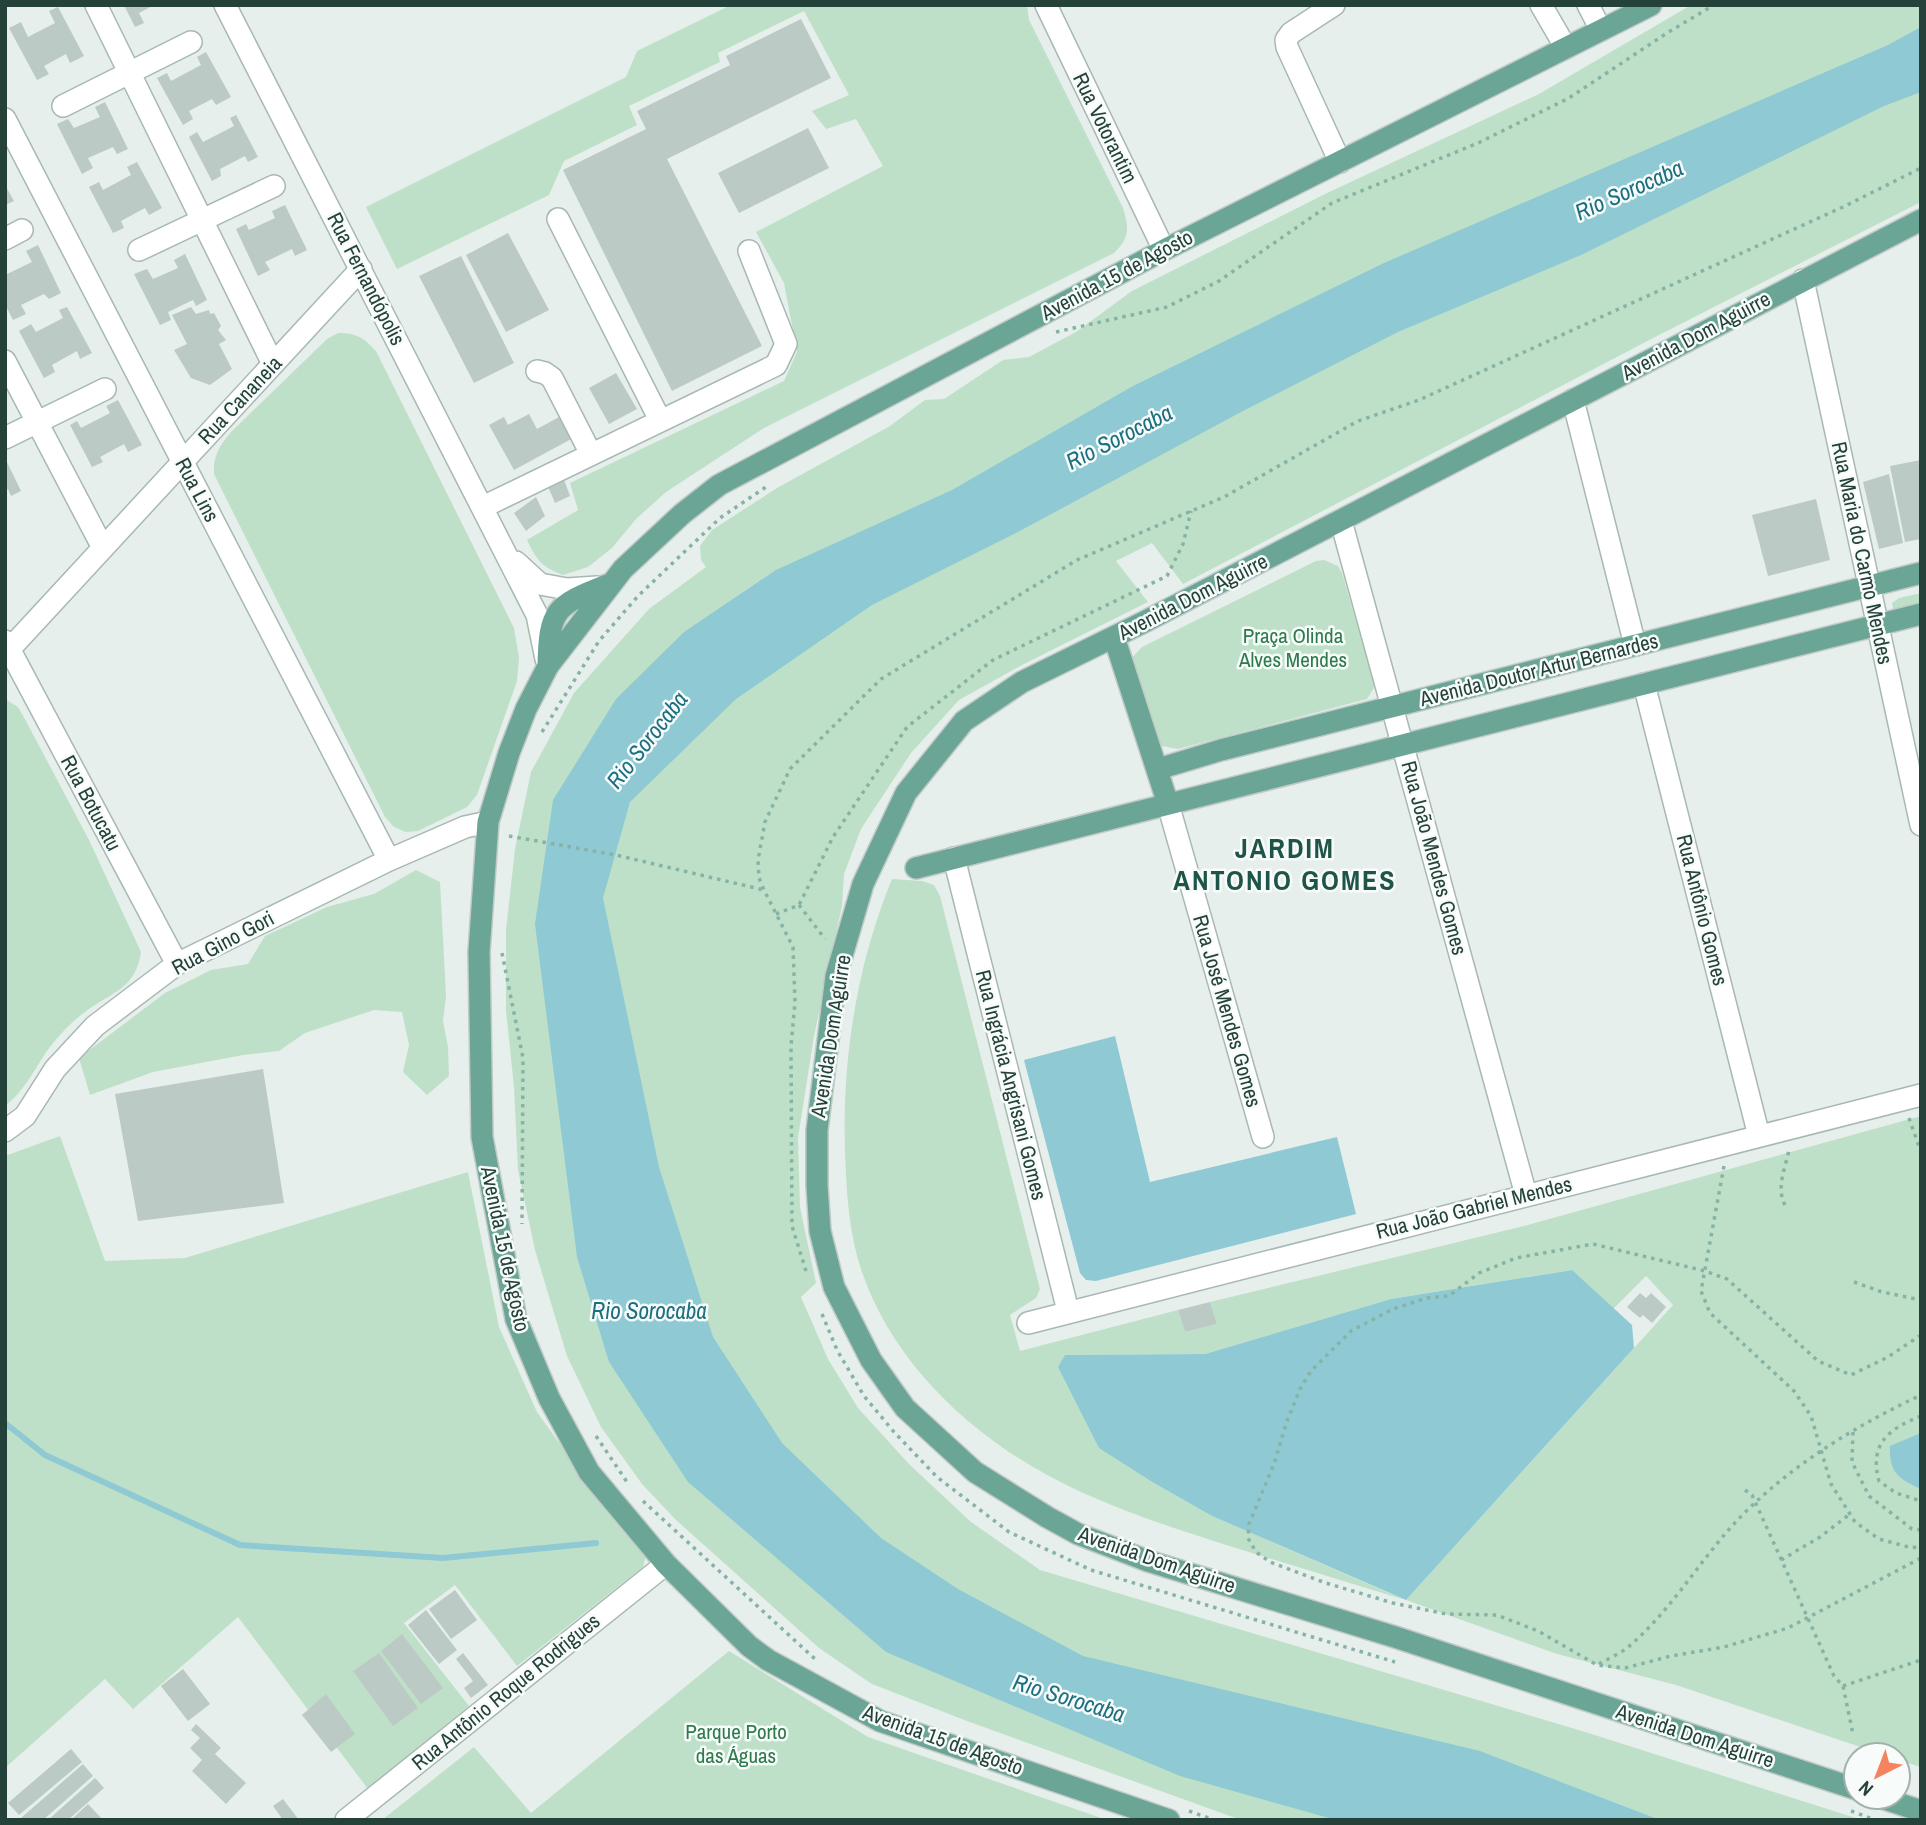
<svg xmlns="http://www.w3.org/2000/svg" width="1926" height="1825" viewBox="0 0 1926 1825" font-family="'Archivo Narrow',sans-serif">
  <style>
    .green { fill: #bfe0c8 }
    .water { fill: #8ec9d4 }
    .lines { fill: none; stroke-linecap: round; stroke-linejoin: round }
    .stream { stroke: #8ec9d4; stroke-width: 6 }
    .building { fill: #bbcac4 }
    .minor-casing { stroke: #a8b8b2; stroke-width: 24 }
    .major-casing { stroke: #c2cac8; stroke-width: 24 }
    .path { stroke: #86b3a5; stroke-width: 3.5; stroke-dasharray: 3.5 5; stroke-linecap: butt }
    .minor { stroke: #fff; stroke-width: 21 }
    .major { stroke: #6aa596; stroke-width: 21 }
    .labels { text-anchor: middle; stroke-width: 5; stroke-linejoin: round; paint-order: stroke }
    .street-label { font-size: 21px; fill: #24423a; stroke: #f7fbf9 }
    .park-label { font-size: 21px; fill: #2d7a4b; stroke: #f7fbf9 }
    .water-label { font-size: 23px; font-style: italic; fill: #1c6f80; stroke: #f7fbf9 }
    .district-label { font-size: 28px; font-weight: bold; letter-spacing: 2px; fill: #1f5548; stroke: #f7fbf9 }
  </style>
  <rect width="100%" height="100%" fill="#e6efeb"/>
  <!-- green -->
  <path class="green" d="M 731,5 L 1027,5 L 1029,20 L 1123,208 C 1129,228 1130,238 1114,253 L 764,428 L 666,492 L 636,519 L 612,548 L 588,567 L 563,575 C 542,567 537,561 527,540 L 578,510 L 570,483 L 784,381 L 797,352 L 784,283 L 756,232 L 883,166 L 856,119 L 826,129 L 812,111 L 849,95 L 804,11 L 718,53 L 720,62 L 629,106 L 637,125 L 564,161 L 549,195 L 397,269 L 366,207 L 626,77 L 637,51 Z
    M 1691,5 L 1921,5 L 1921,202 L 1657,336 L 1183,584 L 1152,543 L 1116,561 L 1148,602 L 1024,664 L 959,700 L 911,753 L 861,829 L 844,874 L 842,906 L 814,1036 L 798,1138 L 800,1207 L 816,1283 L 801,1297 L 828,1359 L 858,1408 L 909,1464 L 971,1522 L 1040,1570 L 1582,1731 L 1862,1820 L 1241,1820 L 967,1721 L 872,1684 L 819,1648 L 676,1520 L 642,1484 L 601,1427 L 567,1356 L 535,1250 L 518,1170 L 514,1087 L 506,1011 L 506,930 L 515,849 L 531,772 L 574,693 L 649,609 L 706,567 L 701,560 L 700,546 L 712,530 L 777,488 L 890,426 L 925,400 L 944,399 L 1003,360 L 1029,357 L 1076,332 L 1132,291 L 1325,194 L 1539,94 Z
    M 338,333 C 357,333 364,338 376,351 L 514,628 L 519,658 L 517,681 L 477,795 L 467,807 L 418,831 L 406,832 L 394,827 L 385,817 L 214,474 C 213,455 220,445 232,431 L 327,339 Z
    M 1324,560 L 1338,566 L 1342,573 L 1374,683 L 1374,688 L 1367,699 L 1178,749 L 1162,746 L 1143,733 L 1130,660 L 1142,647 L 1316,561 Z
    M 1921,593 L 1921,608 L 1900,613 L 1893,609 L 1892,603 L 1899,598 Z
    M 5,699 L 18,707 L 26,721 L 89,840 L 141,952 C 136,987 115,991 89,1009 C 79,1016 69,1025 61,1034 C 39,1056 30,1087 5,1106 Z
    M 416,870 L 440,882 L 446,996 L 443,1021 L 448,1047 L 449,1076 L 427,1095 L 403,1072 L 409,1045 L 402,1012 L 374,1010 L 305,1033 L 279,1051 L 243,1055 L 153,1072 L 90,1095 L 79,1058 L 165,993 L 211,970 L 248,964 L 265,936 L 327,907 L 374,894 Z
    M 892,879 L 922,881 L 934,885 L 940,896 L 1040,1289 L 1036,1298 L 1010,1315 L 1020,1351 L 1178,1310 L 1185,1332 L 1217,1324 L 1210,1302 L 1520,1227 L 1921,1116 L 1921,1767 L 1898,1760 L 1898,1755 L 1884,1755 L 1676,1685 L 1557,1654 L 1406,1600 L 1673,1305 L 1646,1276 L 1613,1309 L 1571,1270 L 1391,1299 L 1205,1354 L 1065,1355 L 1154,1483 L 1212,1516 L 1405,1600 C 1354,1584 1303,1569 1252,1553 C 1194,1535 1136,1517 1081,1492 C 981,1447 887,1364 857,1256 C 848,1221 846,1185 845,1150 C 842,1058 857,964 892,879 Z
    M 60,1136 L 105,1261 L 185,1258 L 468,1172 L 499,1327 L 537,1412 L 583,1476 L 647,1551 L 643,1567 L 517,1666 L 455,1585 L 404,1623 L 469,1706 L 368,1789 L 238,1617 L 133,1709 L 105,1679 L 5,1768 L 5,1156 Z
    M 729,1651 L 868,1737 L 1107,1820 L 382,1820 L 474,1747 L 531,1813 Z"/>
  <!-- water -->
  <path class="water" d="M 1921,27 L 1921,92 L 1884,106 L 1581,255 L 1398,332 L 1241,412 L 1016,533 L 872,605 L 736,699 L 630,802 L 603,898 L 659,1167 L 713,1337 L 782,1443 L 881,1538 L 958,1589 L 1083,1656 L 1480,1751 L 1660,1820 L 1336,1820 L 1180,1776 L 886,1652 L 688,1482 L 609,1362 L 577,1257 L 535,924 L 553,800 L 616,699 L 684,632 L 776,570 L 952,490 L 1133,386 L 1384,263 L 1888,45 Z
    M 1115,1036 L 1150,1182 L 1337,1137 L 1356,1214 L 1096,1281 L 1086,1280 L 1080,1273 L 1024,1060 Z
    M 1572,1270 L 1632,1325 L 1634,1348 L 1406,1600 L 1212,1516 L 1154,1483 L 1099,1448 L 1058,1367 L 1065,1355 L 1205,1354 L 1391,1299 Z
    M 1921,1433 L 1921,1488 L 1919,1488 C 1897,1478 1889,1471 1890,1446 Z"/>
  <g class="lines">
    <!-- stream -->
    <path class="stream" d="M 5,1423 L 45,1455 L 240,1545 L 443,1558 L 596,1543"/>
  </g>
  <!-- building -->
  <path class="building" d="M 124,5 L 154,5 L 139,13 L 144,23 L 135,27 Z
    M 58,7 L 84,56 L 70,63 L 66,54 L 44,66 L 49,74 L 37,80 L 9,28 L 21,22 L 28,37 L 55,23 L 49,11 Z
    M 801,19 L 831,78 L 667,159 L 762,346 L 672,391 L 563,170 L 646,129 L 637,111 L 730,65 L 726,56 Z
    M 206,52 L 231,97 L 216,105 L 212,99 L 189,111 L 193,119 L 183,125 L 157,78 L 167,73 L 171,81 L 201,65 L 197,57 Z
    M 105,102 L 128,149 L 117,154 L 113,147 L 88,158 L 93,168 L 82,174 L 57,124 L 68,119 L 74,128 L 100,117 L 95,107 Z
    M 236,115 L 258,157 L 248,162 L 245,156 L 220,169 L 221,176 L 212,181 L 189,137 L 197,132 L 203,142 L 234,126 L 230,118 Z
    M 808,128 L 829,168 L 739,213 L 718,173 Z
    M 137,162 L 162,208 L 149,215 L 145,208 L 121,221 L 124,228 L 113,233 L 89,187 L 99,182 L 103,190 L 131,175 L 127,167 Z
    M 5,185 L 14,201 L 5,205 Z
    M 285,205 L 307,250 L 295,256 L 292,249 L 265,262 L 270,270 L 258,276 L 236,229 L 246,224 L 249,230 L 275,218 L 272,211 Z
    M 508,233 L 549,310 L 506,332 L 466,255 Z
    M 38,245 L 61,293 L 49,299 L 44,294 L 21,305 L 26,314 L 13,320 L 5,304 L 5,275 L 32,262 L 26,251 Z
    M 185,254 L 207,300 L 196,306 L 193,300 L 168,312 L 171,320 L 160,325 L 134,274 L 147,269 L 153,279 L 178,268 L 174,260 Z
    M 461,256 L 514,363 L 474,383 L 419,276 Z
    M 67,307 L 92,353 L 80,359 L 77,351 L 52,365 L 55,372 L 44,378 L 19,331 L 31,324 L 36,332 L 63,318 L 59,310 Z
    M 191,307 L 196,314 L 209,310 L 210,314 L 214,313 L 221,326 L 218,330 L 226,340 L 219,344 L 232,369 L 210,385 L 191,378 L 174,350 L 187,344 L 172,315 Z
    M 616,373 L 637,409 L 609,424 L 589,388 Z
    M 118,400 L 142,445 L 128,452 L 124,444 L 100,457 L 103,462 L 92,467 L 70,425 L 77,421 L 81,428 L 110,413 L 106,406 Z
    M 529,414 L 537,429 L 561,416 L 573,438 L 514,470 L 489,425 L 504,417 L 508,425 Z
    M 5,458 L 21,491 L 11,496 L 8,489 L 5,491 Z
    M 1921,460 L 1921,539 L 1905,542 L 1890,466 Z
    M 1889,474 L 1903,543 L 1879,549 L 1863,482 Z
    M 563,477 L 570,496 L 555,503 L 547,484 Z
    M 536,497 L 545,516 L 526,531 L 514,513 Z
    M 1816,499 L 1830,560 L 1768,576 L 1752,515 Z
    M 263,1069 L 284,1203 L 138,1221 L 115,1094 Z
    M 1640,1293 L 1646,1298 L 1651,1293 L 1666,1307 L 1652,1323 L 1643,1315 L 1640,1318 L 1627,1307 Z
    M 1210,1302 L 1217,1324 L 1185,1332 L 1178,1310 Z
    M 455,1590 L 477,1620 L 451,1639 L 429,1609 Z
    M 426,1610 L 457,1650 L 439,1664 L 408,1625 Z
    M 402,1634 L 443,1688 L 421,1704 L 381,1651 Z
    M 379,1653 L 418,1708 L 393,1726 L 353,1671 Z
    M 463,1653 L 488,1685 L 471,1698 L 464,1688 L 473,1681 L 456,1659 Z
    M 183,1669 L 210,1704 L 188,1721 L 161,1686 Z
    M 326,1694 L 355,1734 L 331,1752 L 302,1715 Z
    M 196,1724 L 221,1748 L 215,1754 L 246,1783 L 226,1804 L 192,1771 L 202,1760 L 190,1748 L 200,1738 L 191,1730 Z
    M 71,1749 L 82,1762 L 19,1815 L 8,1803 Z
    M 83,1764 L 93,1776 L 43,1820 L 23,1820 L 21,1818 Z
    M 95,1778 L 104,1788 L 68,1820 L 48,1820 Z
    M 283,1799 L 299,1820 L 283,1820 L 273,1806 Z
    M 88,1804 L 103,1820 L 71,1820 Z"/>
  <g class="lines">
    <defs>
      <path id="minor" d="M 96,5 L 273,364
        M 225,5 L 537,615 L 546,659
        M 1046,5 L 1164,250
        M 1334,5 L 1291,33 L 1286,40 L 1287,47 L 1340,162
        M 1541,5 L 1566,48
        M 1588,5 L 1601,30
        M 63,106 L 191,42
        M 5,119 L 389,860
        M 558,219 L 660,420
        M 5,239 L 22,230
        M 139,250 L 274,186
        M 1803,280 L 1921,825
        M 5,361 L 103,548
        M 537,371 L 545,373 L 552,378 L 591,454
        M 1573,400 L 1635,645
        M 5,438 L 105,389
        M 483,507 L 776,365 L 786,344 L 749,251
        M 1341,521 L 1526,1195
        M 516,562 L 540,584 L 567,589 L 597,587
        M 5,641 L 177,964
        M 5,654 L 361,269
        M 1644,684 L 1759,1136
        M 1168,804 L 1263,1137
        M 954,858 L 1068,1311
        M 5,1131 L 25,1116 L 55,1069 L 95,1026 L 177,964 L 389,860 L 465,827 L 488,822
        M 1028,1323 L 1921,1095
        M 346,1820 L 666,1564"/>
      <path id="major" d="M 1114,637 L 1168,804
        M 548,666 C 549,610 555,605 607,585
        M 1158,769 L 1221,750 L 1921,573
        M 916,868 L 1921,614
        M 1856,1789 L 1395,1637 L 1148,1561 L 1078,1534 L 1047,1517 L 975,1472 L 905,1408 L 871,1360 L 834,1287 L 820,1231 L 817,1186 L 817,1130 L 836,976 L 863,884 L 906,793 L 964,721 L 1022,682 L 1144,622 L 1921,220
        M 1879,1797 L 1921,1811
        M 1169,1820 L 880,1721 L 768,1660 L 749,1646 L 666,1564 L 589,1472 L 549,1398 L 516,1319 L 482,1137 L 479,952 L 488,822 L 509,753 L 526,709 L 548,666 L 623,569 L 682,514 L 719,485 L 1164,250 L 1651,5"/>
    </defs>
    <!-- minor casing -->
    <use href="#minor" class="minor-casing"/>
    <!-- major casing -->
    <use href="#major" class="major-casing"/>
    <!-- path -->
    <path class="path" d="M 1056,332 L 1167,307 L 1219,281 L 1332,203 L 1478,143 L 1569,98 L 1667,33 L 1714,5
      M 542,732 L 599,641 L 638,596 L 720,518 L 766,487
      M 509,836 L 616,855 L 764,890
      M 799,905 L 825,939
      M 776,914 L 799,905 L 833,837 L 907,727 L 993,660 L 1167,576 L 1183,544 L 1191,511
      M 502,953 L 523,1058 L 522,1224
      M 1909,1118 L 1921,1152
      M 1724,1166 L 1701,1291 L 1710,1313 L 1794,1391 L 1811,1416 L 1831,1484 L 1855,1522 L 1879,1539 L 1912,1548 L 1921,1546
      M 1785,1205 C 1776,1188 1785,1169 1789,1150
      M 806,1271 L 792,1226 L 791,1046 L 795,1002 L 793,947 L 764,890 L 759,878 L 758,860 L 765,822 L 790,769 L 881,679 L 1077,560 L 1224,497 L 1358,421 L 1419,400 L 1845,206 L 1921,168
      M 1854,1282 L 1882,1292 L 1921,1300
      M 822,1314 L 837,1350 L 864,1396 L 894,1432 L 937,1477 L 1009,1532 L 1091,1570 L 1395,1662
      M 1921,1335 L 1888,1357 L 1851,1375 L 1818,1361 L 1727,1279 L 1705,1271 L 1593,1244 L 1516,1258 L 1479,1273 L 1449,1296 L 1427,1298 L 1393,1309 L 1351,1331 L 1311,1371 L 1300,1389 L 1287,1421 L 1274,1464 L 1249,1524 L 1248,1538 L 1256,1552 L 1270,1562 L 1326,1583 L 1393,1603 L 1446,1614 L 1497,1615 L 1538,1631 L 1597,1665 L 1625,1668 L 1671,1656 L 1724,1647 L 1788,1628 L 1921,1558
      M 1921,1416 C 1888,1429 1869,1444 1879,1481 L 1896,1493 L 1921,1501
      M 1853,1432 L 1852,1462 L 1869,1496 L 1912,1529 L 1921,1530
      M 596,1436 L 627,1482
      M 1745,1490 L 1752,1495 L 1834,1676 L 1843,1686 L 1853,1734
      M 643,1501 L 815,1659
      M 1781,1560 L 1820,1537 L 1850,1514
      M 1599,1664 C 1608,1659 1619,1654 1627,1648 C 1668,1614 1697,1565 1732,1526 C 1783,1470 1853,1427 1921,1395
      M 1843,1686 L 1921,1660
      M 1189,1811 L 1214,1820
      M 1851,1811 L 1870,1818"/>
    <!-- minor -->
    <use href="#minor" class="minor"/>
    <!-- major -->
    <use href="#major" class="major"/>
  </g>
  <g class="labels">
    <!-- street labels -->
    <g class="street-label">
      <text transform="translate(1105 128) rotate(64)" y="7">Rua Votorantim</text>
      <text transform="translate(1117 275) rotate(-28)" y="7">Avenida 15 de Agosto</text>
      <text transform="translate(366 279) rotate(63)" y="7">Rua Fernandópolis</text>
      <text transform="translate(1696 336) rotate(-28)" y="7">Avenida Dom Aguirre</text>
      <text transform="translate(240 400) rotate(-47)" y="7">Rua Cananeia</text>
      <text transform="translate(197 490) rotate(62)" y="7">Rua Lins</text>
      <text transform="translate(1862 553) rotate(78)" y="7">Rua Maria do Carmo Mendes</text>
      <text transform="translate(1193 597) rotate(-27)" y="7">Avenida Dom Aguirre</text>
      <text transform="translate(1539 670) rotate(-14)" y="7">Avenida Doutor Artur Bernardes</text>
      <text transform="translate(91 803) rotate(62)" y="7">Rua Botucatu</text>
      <text transform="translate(1434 858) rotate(75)" y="7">Rua João Mendes Gomes</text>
      <text transform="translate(1702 910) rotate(76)" y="7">Rua Antônio Gomes</text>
      <text transform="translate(223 943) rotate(-28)" y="7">Rua Gino Gori</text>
      <text transform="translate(1227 1011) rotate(74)" y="7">Rua José Mendes Gomes</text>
      <text transform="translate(831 1036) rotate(-81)" y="7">Avenida Dom Aguirre</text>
      <text transform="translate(1011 1085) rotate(76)" y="7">Rua Ingrácia Angrisani Gomes</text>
      <text transform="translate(1474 1208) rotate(-14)" y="7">Rua João Gabriel Mendes</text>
      <text transform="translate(505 1249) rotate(78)" y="7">Avenida 15 de Agosto</text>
      <text transform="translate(1157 1560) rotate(19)" y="7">Avenida Dom Aguirre</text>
      <text transform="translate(506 1692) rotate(-39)" y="7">Rua Antônio Roque Rodrigues</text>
      <text transform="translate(1695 1736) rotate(18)" y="7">Avenida Dom Aguirre</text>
      <text transform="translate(943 1740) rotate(20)" y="7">Avenida 15 de Agosto</text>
    </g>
    <!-- park labels -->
    <g class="park-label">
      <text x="1293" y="643">Praça Olinda<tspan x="1293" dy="24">Alves Mendes</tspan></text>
      <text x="736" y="1739">Parque Porto<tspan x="736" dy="24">das Águas</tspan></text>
    </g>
    <!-- water labels -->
    <g class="water-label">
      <text transform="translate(1629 190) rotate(-24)" y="8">Rio Sorocaba</text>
      <text transform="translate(1119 437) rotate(-27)" y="8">Rio Sorocaba</text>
      <text transform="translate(647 740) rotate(-52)" y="8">Rio Sorocaba</text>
      <text x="649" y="1319">Rio Sorocaba</text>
      <text transform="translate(1069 1698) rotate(17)" y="8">Rio Sorocaba</text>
    </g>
    <!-- district labels -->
    <g class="district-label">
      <text x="1285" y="858">JARDIM<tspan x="1285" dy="32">ANTONIO GOMES</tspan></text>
    </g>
  </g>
  <!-- border -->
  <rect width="1926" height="1825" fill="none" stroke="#24423a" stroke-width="14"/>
  <!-- north arrow -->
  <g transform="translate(1877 1776) rotate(222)"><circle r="33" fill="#f7fbf9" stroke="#a3b1ad" stroke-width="2"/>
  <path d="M0-5L12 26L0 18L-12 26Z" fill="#f4845f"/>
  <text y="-10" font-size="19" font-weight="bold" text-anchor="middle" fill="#24423a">N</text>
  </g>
</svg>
